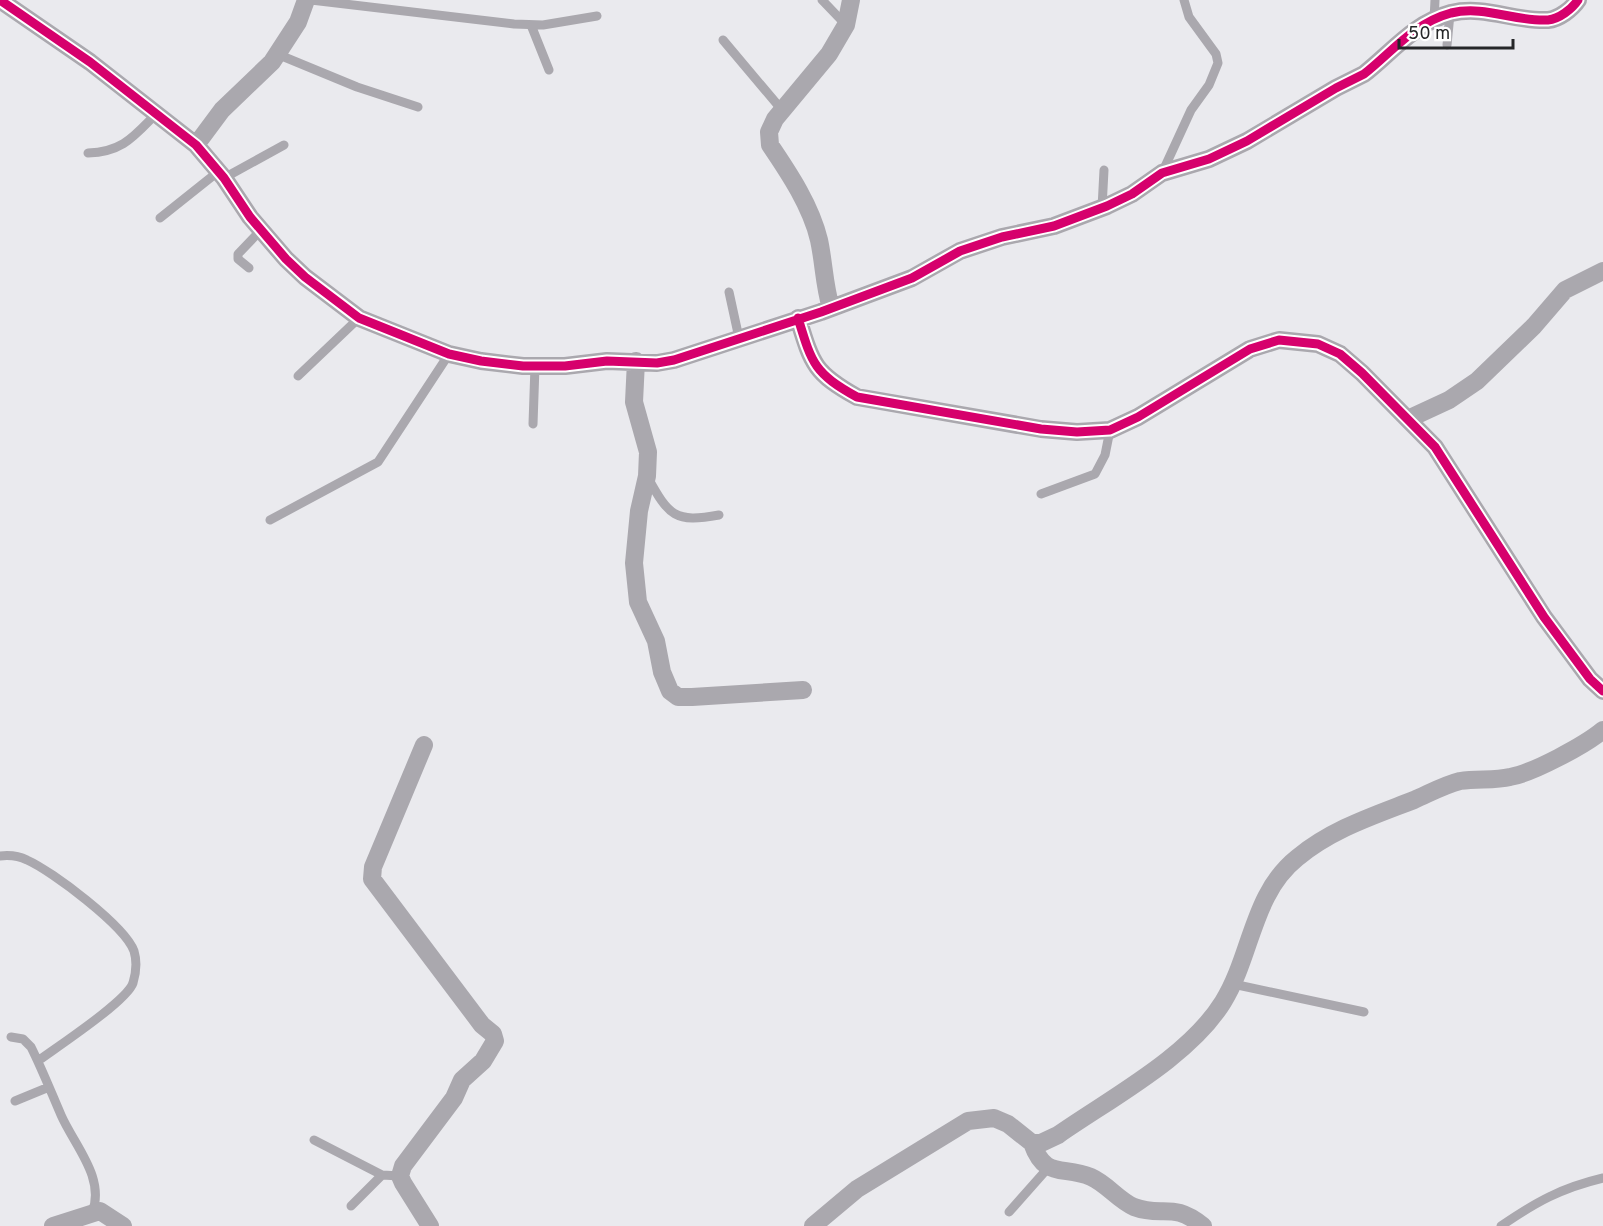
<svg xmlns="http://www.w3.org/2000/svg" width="1603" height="1226" viewBox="0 0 1603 1226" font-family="Overpass,sans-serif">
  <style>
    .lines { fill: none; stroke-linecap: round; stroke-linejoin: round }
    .service { stroke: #aaa8ae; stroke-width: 9 }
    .minor { stroke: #aaa8ae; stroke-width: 18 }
    .cycleway-casing { stroke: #fff; stroke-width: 13 }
    .cycleway { stroke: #d6006c; stroke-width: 9 }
  </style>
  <rect width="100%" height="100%" fill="#eaeaee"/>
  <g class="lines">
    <!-- service -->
    <path class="service" d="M 311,0 L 514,24 L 543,25 L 597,16
      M 822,0 L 846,25
      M 1434,20 L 1435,0
      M 531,25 L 549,70
      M 723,40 L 782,110
      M 1447,45 L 1450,14
      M 277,54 L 357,87 L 418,107
      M 88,153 C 123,152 134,136 157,113
      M 1163,171 L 1191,110 L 1209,85 L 1218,63 L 1216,54 L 1189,17 L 1184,0
      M 224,178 L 284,145
      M 1102,208 L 1104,170
      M 160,218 L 219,171
      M 249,268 L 238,259 L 238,254 L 261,230
      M 729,292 L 739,338
      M 298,376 L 359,318
      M 533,424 L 535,366
      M 648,478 C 669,516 675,523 719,515
      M 1041,494 L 1095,474 L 1105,455 L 1110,430
      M 270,520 L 378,462 L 449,354
      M 0,856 C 9,855 19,856 27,860 C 52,871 125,926 134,951 C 137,961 136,973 133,983 C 127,1001 57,1047 38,1061
      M 1233,984 L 1364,1012
      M 11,1037 L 23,1039 L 31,1047 C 42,1069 51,1092 61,1115 C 74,1145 106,1178 92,1213
      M 15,1101 L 49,1087
      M 314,1140 L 382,1175 L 400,1176
      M 351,1206 L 382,1175
      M 1009,1212 L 1048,1168
      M 1501,1226 C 1536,1202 1561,1188 1603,1178"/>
    <!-- minor -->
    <path class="minor" d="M 0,0 L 90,62 L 196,145 L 224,178 L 250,217 L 286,259 L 305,277 L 359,318 L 449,354 L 481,361 L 523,366 L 565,366 L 607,361 L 657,363 L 674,360 L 821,312 L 912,278 L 960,251 L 1002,237 L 1054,226 L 1107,206 L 1132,194 L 1162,173 L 1209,159 L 1247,141 L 1336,88 L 1364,74 C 1392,52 1414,23 1451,13 C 1485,5 1515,22 1548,20 C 1559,19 1572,9 1578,0
      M 196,145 L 222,110 L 272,62 L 298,22 L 306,0
      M 831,308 C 824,285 824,263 819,240 C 811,206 789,173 770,145 L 769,132 L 775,119 L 829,54 L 846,25 L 851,0
      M 798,318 C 812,364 814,373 857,397 L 1041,429 L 1077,432 L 1110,430 L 1138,417 L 1250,349 L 1279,340 L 1318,344 L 1340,354 L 1362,373 L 1435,447 L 1544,617 L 1590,679 L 1603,691
      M 636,361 L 634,402 L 648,452 L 647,476 L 639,511 L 634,563 L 638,602 L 656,641 L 662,672 L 670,691 L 678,697 L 692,697 L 803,690
      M 1408,419 L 1449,400 L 1477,381 L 1534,326 L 1565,290 L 1603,271
      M 424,745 L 373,867 L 372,879 L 482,1025 L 493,1034 L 495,1041 L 483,1061 L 462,1080 L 454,1098 L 403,1166 L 400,1176 L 403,1183 L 430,1226
      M 1032,1143 C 1045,1180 1063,1165 1091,1177 C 1107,1184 1118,1200 1134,1207 C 1163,1218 1172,1201 1203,1226
      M 53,1226 L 100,1211 L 123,1226
      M 813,1226 L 857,1189 L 968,1121 L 994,1118 L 1008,1124 L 1032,1143 L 1041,1143 L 1058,1135 C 1111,1098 1189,1057 1223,1002 C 1252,955 1252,894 1297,858 C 1332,829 1373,816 1414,800 C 1430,793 1444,785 1460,781 C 1477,778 1494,781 1510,777 C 1533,773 1585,745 1603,730"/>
    <defs>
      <path id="cycleway" d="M 0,0 L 90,62 L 196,145 L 224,178 L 250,217 L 286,259 L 305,277 L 359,318 L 449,354 L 481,361 L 523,366 L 565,366 L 607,361 L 657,363 L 674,360 L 821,312 L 912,278 L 960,251 L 1002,237 L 1054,226 L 1107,206 L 1132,194 L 1162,173 L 1209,159 L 1247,141 L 1336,88 L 1364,74 C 1392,52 1414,23 1451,13 C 1485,5 1515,22 1548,20 C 1559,19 1572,9 1578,0
        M 798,318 C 812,364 814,373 857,397 L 1041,429 L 1077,432 L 1110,430 L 1138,417 L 1250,349 L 1279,340 L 1318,344 L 1340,354 L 1362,373 L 1435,447 L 1544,617 L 1590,679 L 1603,691"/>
    </defs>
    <!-- cycleway casing -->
    <use href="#cycleway" class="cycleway-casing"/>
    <!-- cycleway -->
    <use href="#cycleway" class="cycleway"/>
  </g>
  <!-- scale -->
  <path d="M1399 39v9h114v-9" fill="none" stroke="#252628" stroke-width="3"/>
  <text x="1408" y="39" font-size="18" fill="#252628" stroke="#ffffff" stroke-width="4.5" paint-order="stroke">50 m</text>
</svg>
